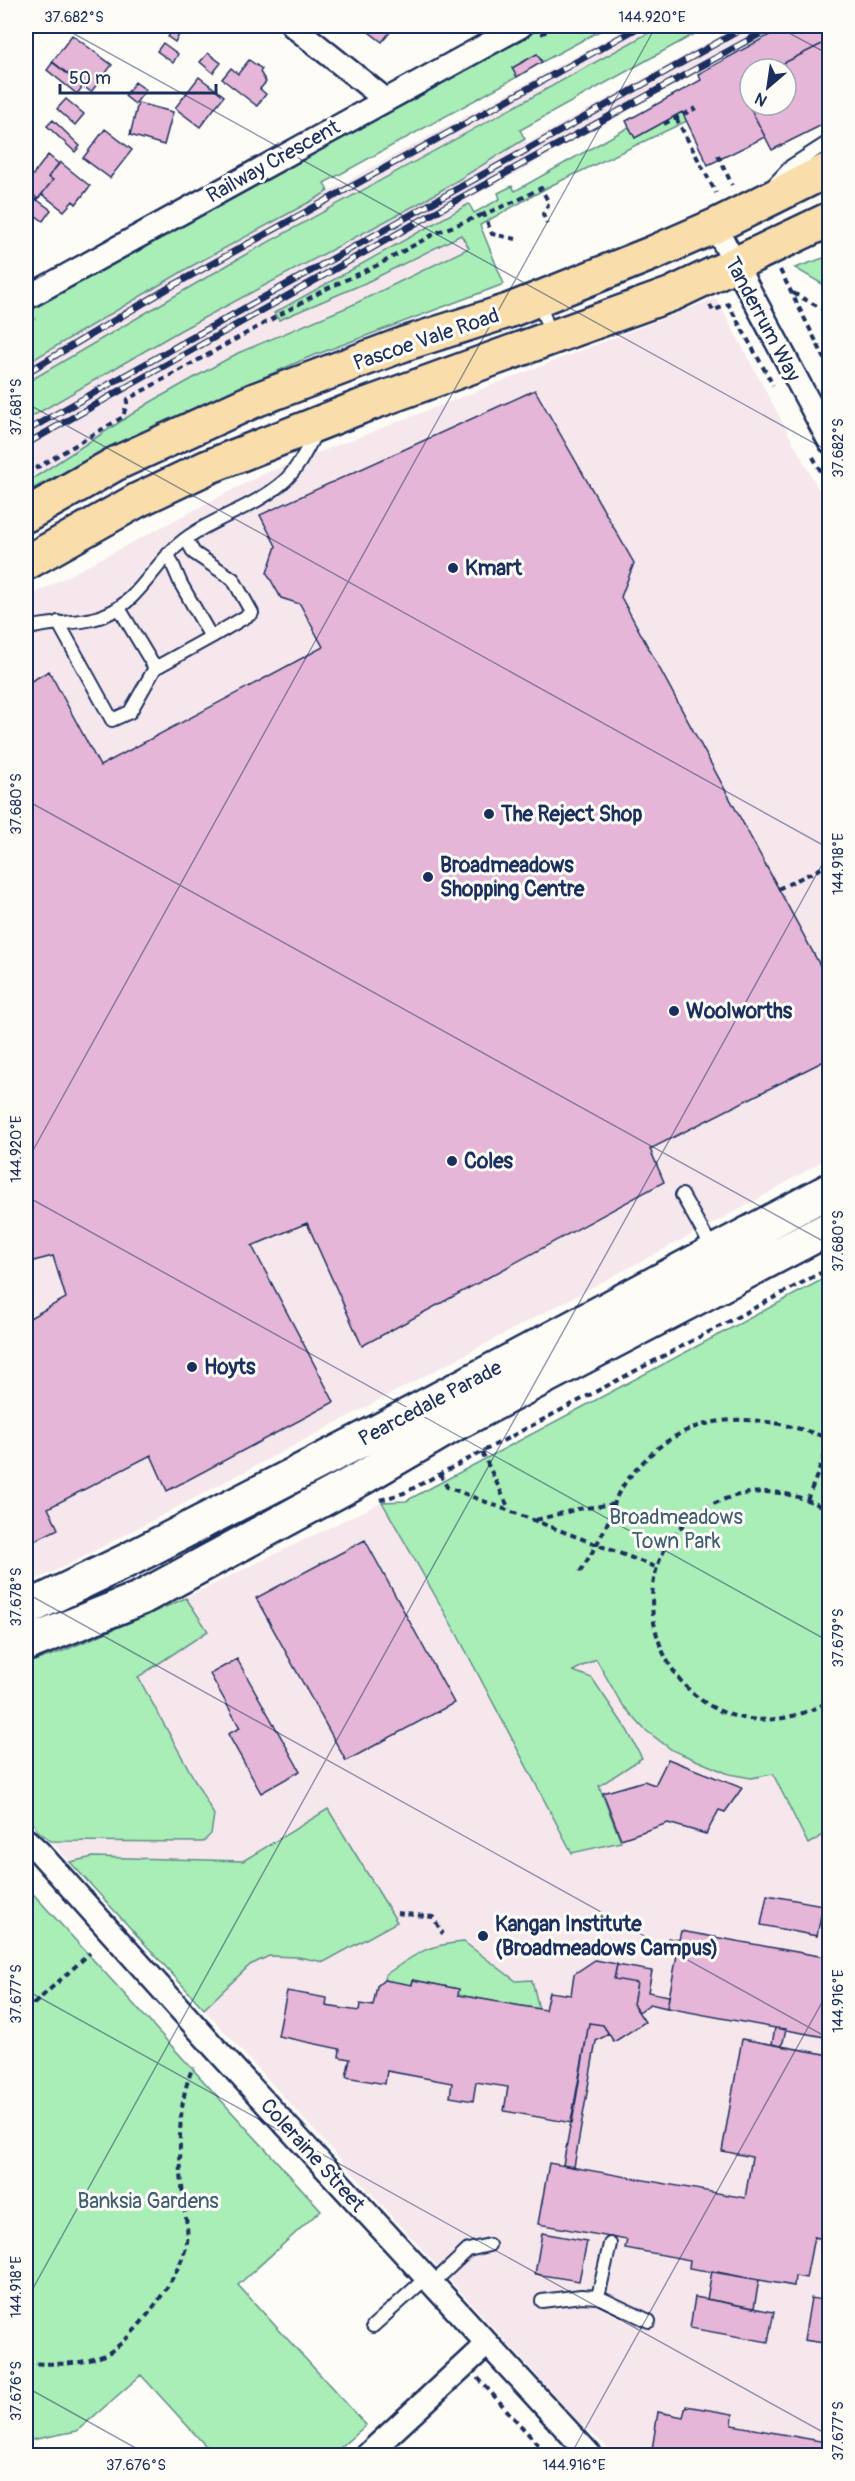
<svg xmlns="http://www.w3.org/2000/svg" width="855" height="2481" viewBox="0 0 855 2481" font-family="Pangolin,sans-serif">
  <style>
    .built { fill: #f6e7ed }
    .green { fill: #a9edb7; stroke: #628e8a; stroke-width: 1.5 }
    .building { fill: #e5b6d7; stroke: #1b2f5e; stroke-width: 1.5 }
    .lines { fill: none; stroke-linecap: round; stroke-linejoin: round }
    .lane-casing { stroke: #1b2f5e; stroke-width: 16 }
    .street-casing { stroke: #1b2f5e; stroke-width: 27 }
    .secondary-casing { stroke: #1b2f5e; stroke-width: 38 }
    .primary-casing { stroke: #1b2f5e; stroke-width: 38 }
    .path { stroke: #1b2f5e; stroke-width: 4; stroke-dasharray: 6 4.5; stroke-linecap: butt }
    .lane { stroke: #fdfcf7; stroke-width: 12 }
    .street { stroke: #fdfcf7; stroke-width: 22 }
    .secondary { stroke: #fdfcf7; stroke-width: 33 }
    .primary { stroke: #f9deab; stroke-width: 33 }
    .rail-casing { stroke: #1b2f5e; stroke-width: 7 }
    .rail { stroke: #fdfcf7; stroke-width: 4.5; stroke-dasharray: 14; stroke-linecap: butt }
    .ticks { fill: none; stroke: #1b2f5e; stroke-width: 1.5; stroke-opacity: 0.45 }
    .poi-dot { fill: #1b2f5e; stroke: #fdfcf7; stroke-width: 2 }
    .labels { text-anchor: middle; stroke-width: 6; stroke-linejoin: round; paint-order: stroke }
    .street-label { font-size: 21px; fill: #1b2f5e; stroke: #fdfcf7 }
    .poi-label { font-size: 21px; font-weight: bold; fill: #1b2f5e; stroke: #fdfcf7; text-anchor: start }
    .park-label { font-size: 21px; fill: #3e5e74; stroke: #fdfcf7 }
    .neatline { fill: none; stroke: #1b2f5e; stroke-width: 2 }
    .ticks-label { font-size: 15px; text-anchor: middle; fill: #1b2f5e }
  </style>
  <rect width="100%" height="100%" fill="#fdfcf7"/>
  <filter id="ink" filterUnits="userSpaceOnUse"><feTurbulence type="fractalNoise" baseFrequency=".0167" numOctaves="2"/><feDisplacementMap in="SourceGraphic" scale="12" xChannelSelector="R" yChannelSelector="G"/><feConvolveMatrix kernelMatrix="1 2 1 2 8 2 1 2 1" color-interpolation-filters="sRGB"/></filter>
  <g filter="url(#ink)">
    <!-- built -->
    <path class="built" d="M 631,26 L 661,26 L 243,256 L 26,383 L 26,364 L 190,267 Z
      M 738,26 L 783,26 L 467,200 L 469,204 L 274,313 L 280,320 L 363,284 L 462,235 L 469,249 L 305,326 L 149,403 L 26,483 L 26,420 L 181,330 L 427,199 L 525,139 L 527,143 Z
      M 716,298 L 829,509 L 829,1157 L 751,1203 L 70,1564 L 26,1584 L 26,598 L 261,475 Z
      M 382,1502 L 498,1708 L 596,1659 L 621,1703 L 701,1761 L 729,1774 L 751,1778 L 773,1774 L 808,1843 L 829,1832 L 829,2455 L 616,2455 L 579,2422 L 51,1841 L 26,1797 L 26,1719 L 72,1653 Z"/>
    <!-- green -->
    <path class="green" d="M 545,26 L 609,26 L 542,62 L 537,54 L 512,68 L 517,77 L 324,183 L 328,191 L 317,198 L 190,267 L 26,364 L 26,313 Z
      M 661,26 L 709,26 L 520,130 L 525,139 L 427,199 L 181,330 L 26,420 L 26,383 L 243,256 Z
      M 682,112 L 687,121 L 552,185 L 480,225 L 504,284 L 307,358 L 156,425 L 26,492 L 26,483 L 149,403 L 238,353 L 350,306 L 469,248 L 461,235 L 363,284 L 279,320 L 274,313 L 469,204 L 474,213 L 500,199 L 498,193 L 512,186 L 515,191 L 629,127 L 635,138 Z
      M 829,256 L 829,288 L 795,268 Z
      M 829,1276 L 829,1832 L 808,1844 L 773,1774 L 751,1778 L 729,1774 L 672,1750 L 644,1729 L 621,1703 L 596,1659 L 573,1671 L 592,1678 L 627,1730 L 642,1758 L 599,1786 L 621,1842 L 572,1853 L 458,1636 L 382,1502 L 406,1501 Z
      M 186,1598 L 208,1631 L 138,1677 L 214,1815 L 211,1834 L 203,1842 L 51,1841 L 37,1830 L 26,1810 L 26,1664 L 63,1651 Z
      M 328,1809 L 397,1922 L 324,1962 L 298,1957 L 269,1956 L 250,1965 L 204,2009 L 70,1862 L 93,1857 L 243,1861 Z
      M 26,1886 L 321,2210 L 238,2285 L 366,2425 L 332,2455 L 214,2455 L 141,2375 L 77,2431 L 26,2441 Z
      M 464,1942 L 516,1981 L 532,1980 L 539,2009 L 458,1995 L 459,1989 L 413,1980 L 412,1985 L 384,1980 L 385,1975 C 416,1954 425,1945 464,1942 Z"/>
    <!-- building -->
    <path class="building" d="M 175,26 L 182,30 L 175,42 L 168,37 Z
      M 367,26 L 395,26 L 382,42 L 365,29 Z
      M 786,26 L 830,26 L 830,40 L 772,69 L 750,69 L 750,85 L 745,98 L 765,137 L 708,165 L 682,112 L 635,138 L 626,121 L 701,80 L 698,74 Z
      M 72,35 L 112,65 L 91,92 L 52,62 Z
      M 830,40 L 830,121 L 772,150 L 745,98 L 750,85 L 750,105 L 786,105 L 786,69 L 772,69 Z
      M 163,43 L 178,54 L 173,63 L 157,51 Z
      M 208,53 L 221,63 L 213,73 L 200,62 Z
      M 537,54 L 542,62 L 517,77 L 512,68 Z
      M 249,60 L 262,69 L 260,72 L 266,82 L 260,89 L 266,94 L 257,106 L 222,79 L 231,68 L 238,74 Z
      M 53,62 L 83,86 L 77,94 L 47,70 Z
      M 199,77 L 224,96 L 200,127 L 175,108 Z
      M 135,82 L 146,90 L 135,104 L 125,96 Z
      M 66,99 L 84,114 L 75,125 L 57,109 Z
      M 138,103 L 173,112 L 164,145 L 130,135 Z
      M 53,120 L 80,146 L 75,152 L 47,126 Z
      M 105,129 L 132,150 L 110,178 L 83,158 Z
      M 48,155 L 59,164 L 48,177 L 53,180 L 38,199 L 26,189 L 26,184 Z
      M 60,162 L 90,186 L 76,204 L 73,201 L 64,211 L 42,194 L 53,180 L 48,177 Z
      M 36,199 L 51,210 L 43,221 L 28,210 Z
      M 535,390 L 634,563 L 621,597 L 830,984 L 830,1058 L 650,1149 L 664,1182 L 362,1346 L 307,1223 L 252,1246 L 334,1402 L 167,1491 L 151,1455 L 48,1508 L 58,1529 L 26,1545 L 26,1320 L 66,1298 L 53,1256 L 26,1263 L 26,684 L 49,671 L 100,766 L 323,647 L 300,604 L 281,598 L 267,573 L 276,546 L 260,515 Z
      M 365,1540 L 454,1703 L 346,1761 L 256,1598 Z
      M 237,1659 L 300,1771 L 261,1793 L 228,1734 L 240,1728 L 210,1674 Z
      M 668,1759 L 742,1788 L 725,1812 L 719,1810 L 706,1834 L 668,1823 L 621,1839 L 603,1793 L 644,1781 L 655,1785 Z
      M 767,1895 L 823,1905 L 817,1936 L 761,1925 Z
      M 681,1931 L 830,1958 L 830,2038 L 667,2008 L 677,1955 L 665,1953 L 668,1938 L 679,1940 Z
      M 595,1960 L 617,1964 L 614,1979 L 637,1983 L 633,2004 L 645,2022 L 614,2042 L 603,2025 L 589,2023 L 572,2123 L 504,2111 L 508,2087 L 476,2082 L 473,2101 L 450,2097 L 452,2083 L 387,2071 L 385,2084 L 346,2077 L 350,2059 L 339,2057 L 340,2049 L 278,2036 L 287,1991 L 327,1998 L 326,2006 L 359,2011 L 360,2004 L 373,2006 L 377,1986 L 384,1980 L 412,1985 L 413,1980 L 459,1989 L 458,1995 L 545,2010 L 549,1992 L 571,1995 L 574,1974 Z
      M 617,1965 L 652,1971 L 648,1992 L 669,1996 L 667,2008 L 650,2004 L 639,2012 L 633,2004 L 637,1983 L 614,1979 Z
      M 589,2023 L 603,2025 L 609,2034 L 596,2041 L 574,2167 L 563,2165 Z
      M 775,2028 L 786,2029 L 782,2046 L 772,2044 Z
      M 742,2039 L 830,2055 L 830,2205 L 824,2239 L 814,2237 L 806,2278 L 795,2276 L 794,2286 L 689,2268 L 690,2260 L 625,2248 L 627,2240 L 538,2224 L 549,2163 L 745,2198 L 752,2157 L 722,2151 Z
      M 542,2233 L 587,2241 L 579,2281 L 535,2274 Z
      M 712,2271 L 759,2280 L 754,2308 L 707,2299 Z
      M 830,2294 L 830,2344 L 804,2340 L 811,2298 L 828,2301 Z
      M 695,2297 L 774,2312 L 768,2342 L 690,2328 Z
      M 686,2406 L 733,2414 L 732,2425 L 826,2442 L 823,2456 L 651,2456 L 658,2412 L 683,2417 Z"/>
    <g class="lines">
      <defs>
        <path id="lane" d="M 774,184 L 791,166 L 830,141
          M 538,300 L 552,337
          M 168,554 L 181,584 L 211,637 L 252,613 L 233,579 L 194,553 L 186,539
          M 119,608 L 155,668 L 211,637
          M 58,622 L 112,720 L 130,712 L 155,668
          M 26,629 C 52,620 81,626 107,614 C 138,601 153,566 179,544 C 209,519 251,509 281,484 C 298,470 307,449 317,430
          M 682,1195 L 714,1251
          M 432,2284 L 468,2250 L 489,2245
          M 598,2297 L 610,2244
          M 542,2301 L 581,2296 L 598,2297 L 649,2321
          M 373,2326 L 426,2278"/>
        <path id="street" d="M 293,26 L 386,100
          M 715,226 L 830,442
          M 26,298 L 521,26
          M 26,1840 L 39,1852 L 214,2047 L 591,2456
          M 366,2456 L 487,2344"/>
        <path id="secondary" d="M 26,1609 L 130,1559 L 377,1432 L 830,1190
          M 26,1644 L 141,1598 L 362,1478 L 453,1425 L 830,1228"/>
        <path id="primary" d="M 26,515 L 115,464 L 255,400 L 407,343 L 508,311 L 653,253 L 715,226 L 830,169
          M 26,563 L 138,500 L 208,467 L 360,407 L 672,294 L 830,219"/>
      </defs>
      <!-- lane casing -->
      <use href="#lane" class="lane-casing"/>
      <!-- street casing -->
      <use href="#street" class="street-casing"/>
      <!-- secondary casing -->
      <use href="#secondary" class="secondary-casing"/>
      <!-- primary casing -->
      <use href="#primary" class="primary-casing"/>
      <!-- path -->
      <path class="path" d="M 541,34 L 556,26
        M 676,118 L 716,193
        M 664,124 L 696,108
        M 718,155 L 732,185
        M 516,239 L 492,234 L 484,214 L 518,200 L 541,188 L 549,203 L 543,214 L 547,224
        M 780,270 L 830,369
        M 793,293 L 830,313
        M 710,305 L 713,311 L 728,304 L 773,385
        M 26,324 L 35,318
        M 813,457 L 830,488
        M 26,474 L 123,417 L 128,399 L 326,289 L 378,265 L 436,233 L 484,214
        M 778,889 L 830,864
        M 482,1452 L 509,1509
        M 440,1474 L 447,1487 L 658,1568
        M 380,1500 L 404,1493 L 830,1268
        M 807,1500 L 830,1443
        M 830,1511 C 797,1492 761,1486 725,1499 C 579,1554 672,1787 830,1701
        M 536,1520 L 578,1509 L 615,1504
        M 580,1572 C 592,1553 604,1533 612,1512 C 614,1506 615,1500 618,1494 C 624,1483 634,1471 643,1462 C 695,1406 764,1414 830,1439
        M 397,1913 L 433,1917 L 443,1934
        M 26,1994 L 34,2004
        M 26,2011 L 90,1953
        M 26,2363 C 51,2364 78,2366 102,2356 C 131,2345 183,2273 187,2242 C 189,2227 184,2211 183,2197 C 179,2155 176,2105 193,2067
        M 478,2378 L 548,2456"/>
      <!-- lane -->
      <use href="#lane" class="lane"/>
      <!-- street -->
      <use href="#street" class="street"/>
      <!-- secondary -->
      <use href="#secondary" class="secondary"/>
      <!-- primary -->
      <use href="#primary" class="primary"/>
      <defs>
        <path id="rail" d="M 26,373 L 172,286 L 641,26
          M 26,431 L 747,26
          M 26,444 L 455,201 L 774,26"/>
      </defs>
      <!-- rail casing -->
      <use href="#rail" class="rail-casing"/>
      <!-- rail -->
      <use href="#rail" class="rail"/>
    </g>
  </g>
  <!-- ticks -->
  <path class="ticks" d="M 60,26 L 830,452M 776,26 L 830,55M 26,403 L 830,849M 26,800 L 830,1245M 26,1163 L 656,26M 26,1196 L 830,1642M 26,1593 L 830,2039M 26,1990 L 830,2436M 26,2301 L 830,850M 26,2387 L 150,2456M 570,2456 L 830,1988"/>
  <!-- markers -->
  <g class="poi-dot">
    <circle cx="453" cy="568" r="6"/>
    <circle cx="489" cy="814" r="6"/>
    <circle cx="428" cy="877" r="6"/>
    <circle cx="674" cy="1011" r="6"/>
    <circle cx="452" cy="1161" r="6"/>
    <circle cx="192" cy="1367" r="6"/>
    <circle cx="483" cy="1936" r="6"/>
  </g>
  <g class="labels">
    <!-- street labels -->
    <g class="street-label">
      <text transform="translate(273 161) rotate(-29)" y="7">Railway Crescent</text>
      <text transform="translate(763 319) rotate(62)" y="7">Tanderrum Way</text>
      <text transform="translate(426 339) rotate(-19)" y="7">Pascoe Vale Road</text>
      <text transform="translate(430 1403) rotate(-28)" y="7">Pearcedale Parade</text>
      <text transform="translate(313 2155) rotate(48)" y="7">Coleraine Street</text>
    </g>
    <!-- poi labels -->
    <g class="poi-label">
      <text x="465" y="575">Kmart</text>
      <text x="501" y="821">The Reject Shop</text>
      <text x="440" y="872">Broadmeadows<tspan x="440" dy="24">Shopping Centre</tspan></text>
      <text x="686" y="1018">Woolworths</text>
      <text x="464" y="1168">Coles</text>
      <text x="204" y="1374">Hoyts</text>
      <text x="495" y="1931">Kangan Institute<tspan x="495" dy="24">(Broadmeadows Campus)</tspan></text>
    </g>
    <!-- park labels -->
    <g class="park-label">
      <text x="676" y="1524">Broadmeadows<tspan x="676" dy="24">Town Park</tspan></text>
      <text x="148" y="2208">Banksia Gardens</text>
    </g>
  </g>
  <!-- margin -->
  <rect width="855" height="2481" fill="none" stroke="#fdfcf7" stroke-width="66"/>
  <!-- north arrow -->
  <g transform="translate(768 87) rotate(209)"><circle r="28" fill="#fdfcf7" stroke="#a3aaba" stroke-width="1.5"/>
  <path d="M0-4.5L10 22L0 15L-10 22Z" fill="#1b2f5e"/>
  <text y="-9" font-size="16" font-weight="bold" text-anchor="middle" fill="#1b2f5e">N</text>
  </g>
  <!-- scale -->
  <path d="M60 84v9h156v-9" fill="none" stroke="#1b2f5e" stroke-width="3"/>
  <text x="69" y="84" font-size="18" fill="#1b2f5e" stroke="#fdfcf7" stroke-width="4.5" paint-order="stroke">50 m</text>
  <rect x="33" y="33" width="789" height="2415" class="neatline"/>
  <g class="ticks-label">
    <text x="74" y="22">37.682°S</text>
    <text x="652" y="22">144.920°E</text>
    <text transform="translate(16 407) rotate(-90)" y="5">37.681°S</text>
    <text transform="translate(838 448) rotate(-90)" y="5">37.682°S</text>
    <text transform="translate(16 804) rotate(-90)" y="5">37.680°S</text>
    <text transform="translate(838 864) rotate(-90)" y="5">144.918°E</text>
    <text transform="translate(16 1149) rotate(-90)" y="5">144.920°E</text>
    <text transform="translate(838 1241) rotate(-90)" y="5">37.680°S</text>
    <text transform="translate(16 1597) rotate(-90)" y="5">37.678°S</text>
    <text transform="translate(838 1638) rotate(-90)" y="5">37.679°S</text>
    <text transform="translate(16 1994) rotate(-90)" y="5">37.677°S</text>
    <text transform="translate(838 2001) rotate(-90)" y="5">144.916°E</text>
    <text transform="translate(16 2287) rotate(-90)" y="5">144.918°E</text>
    <text transform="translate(16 2391) rotate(-90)" y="5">37.676°S</text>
    <text transform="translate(838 2431) rotate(-90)" y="5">37.677°S</text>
    <text x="136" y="2470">37.676°S</text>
    <text x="574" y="2470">144.916°E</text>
  </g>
</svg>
